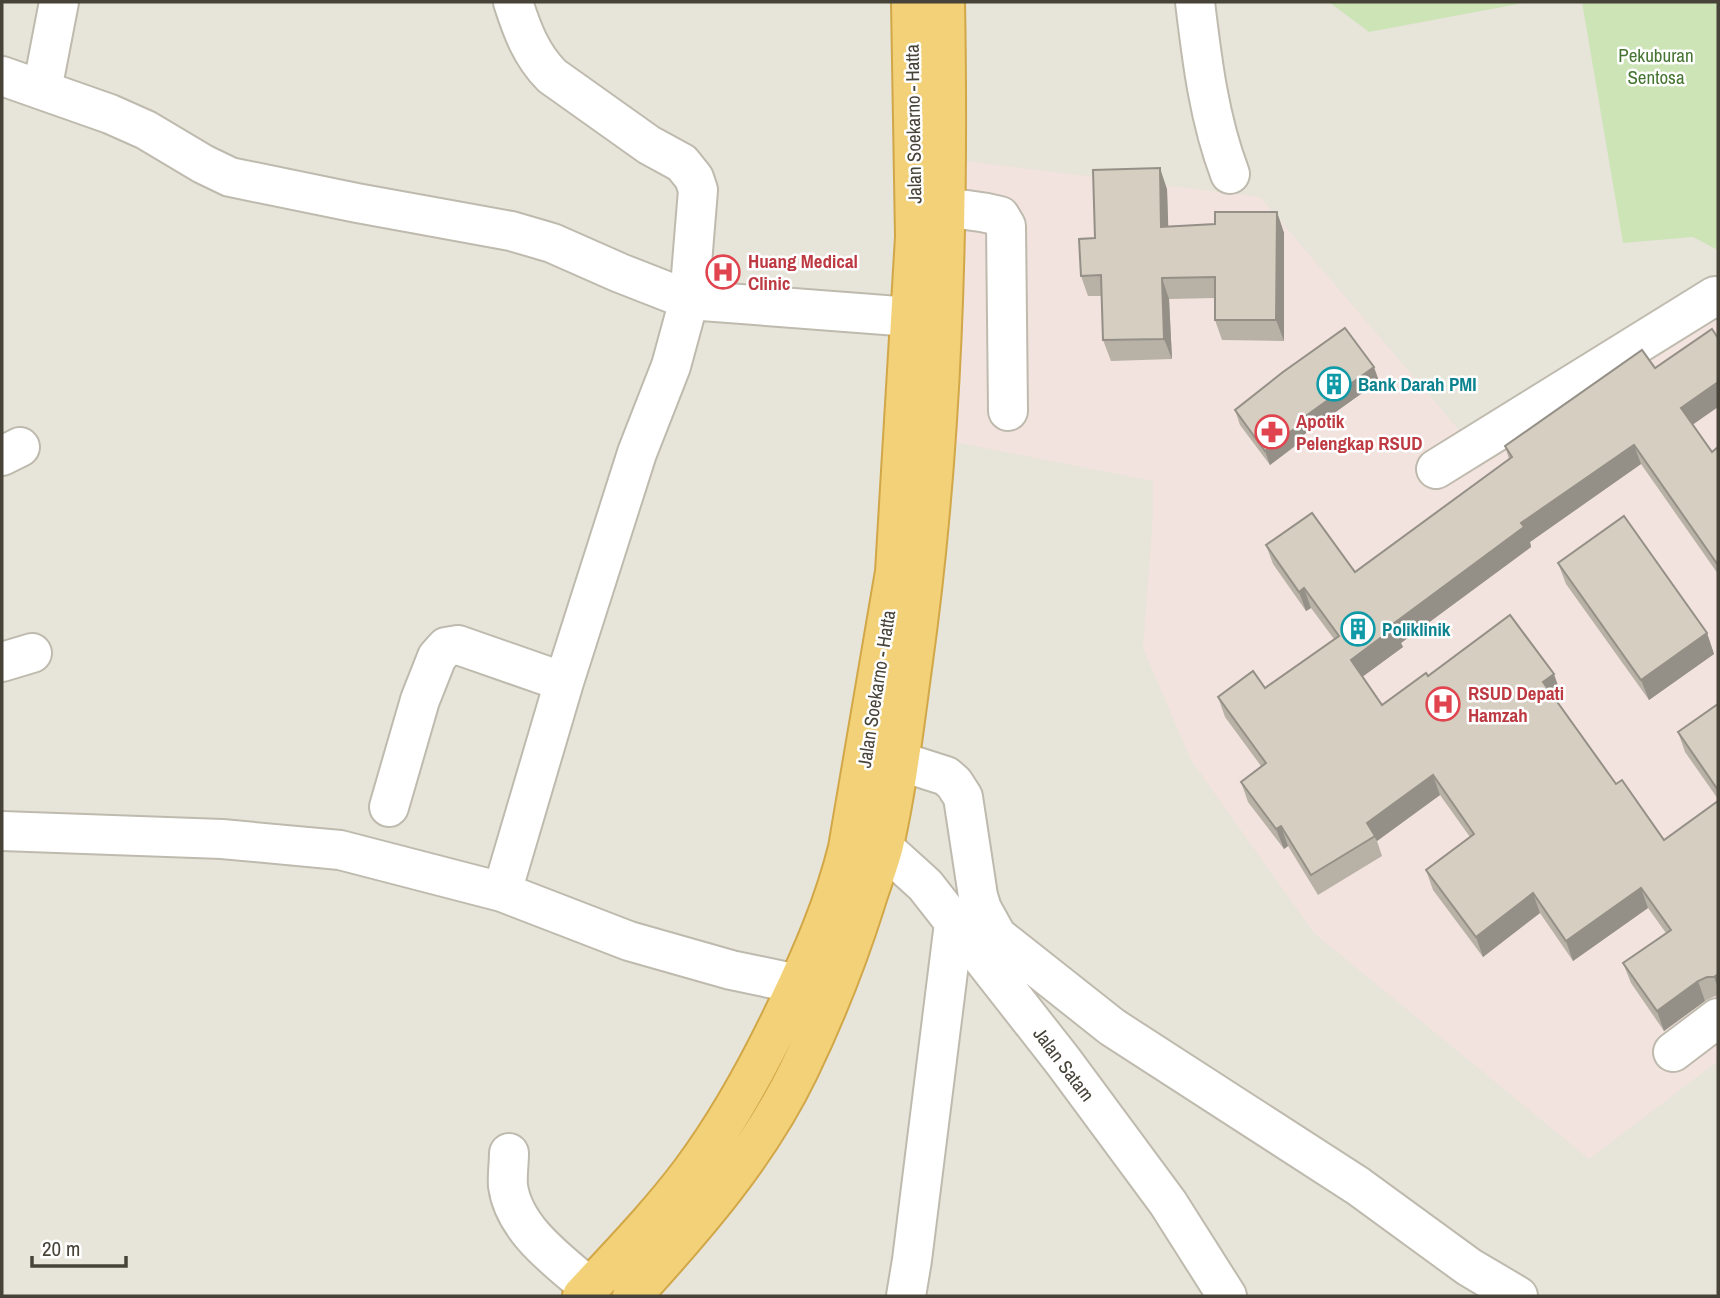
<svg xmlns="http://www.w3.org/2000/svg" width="1720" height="1298" viewBox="0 0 1720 1298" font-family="'Archivo Narrow',sans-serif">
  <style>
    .residential { fill: #e7e4d9 }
    .medical { fill: #f3e3df }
    .green { fill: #cde4b7 }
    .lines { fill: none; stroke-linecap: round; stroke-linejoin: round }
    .minor-casing { stroke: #bfbaae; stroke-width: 42 }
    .highway-casing { stroke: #d1a748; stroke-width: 42 }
    .minor { stroke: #fff; stroke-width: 38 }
    .highway { stroke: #f2d178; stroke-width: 38 }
    .wall { fill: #b7b1a6 }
    .shaded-wall { fill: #959087 }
    .building { fill: #d5cec1; stroke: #959087; stroke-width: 2 }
    .labels { text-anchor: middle; stroke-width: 5; stroke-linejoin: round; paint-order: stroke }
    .park-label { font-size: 19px; fill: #467531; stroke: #fff }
    .street-label { font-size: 19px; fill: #474339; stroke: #fff }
    .health-label { font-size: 19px; font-weight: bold; fill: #be3a42; stroke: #fff; text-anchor: start }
    .culture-label { font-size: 19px; font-weight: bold; fill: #0d838f; stroke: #fff; text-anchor: start }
  </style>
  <rect width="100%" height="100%" fill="#f4f2eb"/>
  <!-- residential -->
  <path class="residential" d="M 2,2 L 1718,2 L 1718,1296 L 2,1296 Z"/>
  <!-- medical -->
  <path class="medical" d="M 964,161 L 1260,197 L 1482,457 L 1718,291 L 1718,1061 L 1589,1159 L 1314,933 L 1191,760 L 1143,648 L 1153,516 L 1153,481 L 945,440 Z"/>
  <!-- green -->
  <path class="green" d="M 1329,2 L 1529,2 L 1369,32 Z
    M 1582,2 L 1718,2 L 1718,250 L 1693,237 L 1623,243 Z"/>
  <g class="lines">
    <defs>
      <path id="minor" d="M 1195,2 C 1202,60 1209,119 1230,174
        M 2,76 L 110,114 L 146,130 L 203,164 L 230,177 L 357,203 L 511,231 L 552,243 L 620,273 L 689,300 L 911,317 L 941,322
        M 42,90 L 59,2
        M 915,208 C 944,207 972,209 1000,216 L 1006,226 L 1008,411
        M 2,456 L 20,447
        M 1436,469 L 1715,296 L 1718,299
        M 2,662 L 32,653
        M 899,761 L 946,776 L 954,783 L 963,797 L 978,896 L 982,909 L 997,936 L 1112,1027 L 1358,1186 L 1469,1267 L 1518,1296
        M 389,807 L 420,700 L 437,657 L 446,647 L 458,645 L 564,682
        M 2,831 L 222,839 L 340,850 L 502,892 L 629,941 L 731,970 L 798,984
        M 883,847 L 925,885 L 1063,1061 L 1168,1203 L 1227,1296
        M 502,892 L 564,682 L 637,453 L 671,366 L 689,300 L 698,190 L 694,178 L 682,163 L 649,145 L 552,76 C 531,55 522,30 513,2
        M 1673,1052 L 1718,1018
        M 509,1153 C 509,1164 507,1176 508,1186 C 514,1230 559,1261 590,1288
        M 906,1296 L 912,1260 L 954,923"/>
      <path id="highway" d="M 582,1296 C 619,1256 658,1216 691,1172 C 729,1121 760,1064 787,1007 C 812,955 834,904 848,848 L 895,572 L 915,237 L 911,2
        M 632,1296 C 695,1227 758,1155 799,1070 C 825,1016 847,961 865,904 C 871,884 879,865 884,845 C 897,787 904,727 912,668 C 943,448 949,224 945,2"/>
    </defs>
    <!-- minor casing -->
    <use href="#minor" class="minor-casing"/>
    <!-- highway casing -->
    <use href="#highway" class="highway-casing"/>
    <!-- minor -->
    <use href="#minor" class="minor"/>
    <!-- highway -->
    <use href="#highway" class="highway"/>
  </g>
  <!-- wall -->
  <path class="wall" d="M 1167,189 L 1168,226 L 1215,224 L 1277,212 L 1284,233 L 1284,341 L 1222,340 L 1215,320 L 1215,298 L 1169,299 L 1172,359 L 1111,361 L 1103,340 L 1102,296 L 1088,296 L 1081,276 L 1095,238 Z
    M 1718,338 L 1718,407 L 1692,424 L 1712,452 L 1718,447 L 1718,574 L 1641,464 L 1530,542 L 1531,547 L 1401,643 L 1403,647 L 1362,677 L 1382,705 L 1428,676 L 1561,694 L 1555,698 L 1616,784 L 1664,840 L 1718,801 L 1718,997 L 1715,996 L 1705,1001 L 1664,1031 L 1631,983 L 1623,963 L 1666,933 L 1648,908 L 1573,961 L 1540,913 L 1483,957 L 1433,890 L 1426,870 L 1470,837 L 1440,795 L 1377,841 L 1382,856 L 1318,895 L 1288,846 L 1284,849 L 1248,802 L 1241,782 L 1261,766 L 1225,717 L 1218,697 L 1265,688 L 1334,639 L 1311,608 L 1306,611 L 1273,564 L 1266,545 L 1355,572 L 1509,459 L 1505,446 L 1655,368 Z
    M 1379,381 L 1302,436 L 1303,440 L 1270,465 L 1240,425 L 1235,410 Z
    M 1558,563 L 1707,633 L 1714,654 L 1649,700 L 1566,584 Z
    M 1718,704 L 1718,799 L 1685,752 L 1678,732 Z"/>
  <!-- shaded-wall -->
  <path class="shaded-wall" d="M 1160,168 L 1167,189 L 1169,247 L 1161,227 Z
    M 1277,212 L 1284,233 L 1284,341 L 1276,320 Z
    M 1162,278 L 1169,299 L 1172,359 L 1164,339 Z
    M 1374,367 L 1379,381 L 1302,436 L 1303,440 L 1270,465 L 1265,451 L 1296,423 Z
    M 1718,382 L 1718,407 L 1688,428 L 1681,408 Z
    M 1634,445 L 1641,464 L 1530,542 L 1531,547 L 1401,643 L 1403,647 L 1358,680 L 1351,660 L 1393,624 L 1521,523 Z
    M 1304,588 L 1311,608 L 1306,611 L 1299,592 Z
    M 1707,633 L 1714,654 L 1649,700 L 1641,680 Z
    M 1554,674 L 1561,694 L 1550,702 L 1543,682 Z
    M 1433,775 L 1440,795 L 1377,841 L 1367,823 Z
    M 1281,826 L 1288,846 L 1284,849 L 1276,829 Z
    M 1641,888 L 1648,908 L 1573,961 L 1566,941 Z
    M 1533,893 L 1540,913 L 1483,957 L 1476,937 Z
    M 1718,974 L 1718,988 L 1714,977 Z
    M 1698,981 L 1705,1001 L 1664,1031 L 1657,1011 Z"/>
  <!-- building -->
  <path class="building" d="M 1160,168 L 1161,227 L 1215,224 L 1215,212 L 1277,212 L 1276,320 L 1215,320 L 1215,277 L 1162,278 L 1164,339 L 1103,340 L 1101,275 L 1081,276 L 1079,239 L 1095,238 L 1093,170 Z
    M 1345,328 L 1374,367 L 1296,423 L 1298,426 L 1265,451 L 1235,410 L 1283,372 Z
    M 1712,329 L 1718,338 L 1718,382 L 1681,408 L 1712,452 L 1718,447 L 1718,565 L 1634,445 L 1521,523 L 1524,527 L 1393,624 L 1395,627 L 1351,660 L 1382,705 L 1426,673 L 1428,676 L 1510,615 L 1554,674 L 1543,682 L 1616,784 L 1622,780 L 1664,840 L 1718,801 L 1718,974 L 1714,977 L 1707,977 L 1698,981 L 1657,1011 L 1623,963 L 1671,930 L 1641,888 L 1566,941 L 1533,893 L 1476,937 L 1426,870 L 1474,834 L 1433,775 L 1367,823 L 1375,836 L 1311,875 L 1281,826 L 1276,829 L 1241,782 L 1266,763 L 1218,697 L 1253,671 L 1265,688 L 1339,636 L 1304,588 L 1299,592 L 1266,545 L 1312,513 L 1355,572 L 1512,457 L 1505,446 L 1642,350 L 1655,368 Z
    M 1624,516 L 1707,633 L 1641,680 L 1558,563 Z
    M 1718,704 L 1718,790 L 1678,732 Z"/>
  <!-- icons -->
  <defs>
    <symbol id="hospital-ring" viewBox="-11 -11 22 22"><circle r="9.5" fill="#fff" stroke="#e0444e" stroke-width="1.5"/><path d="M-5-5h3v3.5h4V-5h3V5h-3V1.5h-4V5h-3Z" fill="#e0444e"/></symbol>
    <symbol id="building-ring" viewBox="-11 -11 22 22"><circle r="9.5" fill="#fff" stroke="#0f9aa8" stroke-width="1.5"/><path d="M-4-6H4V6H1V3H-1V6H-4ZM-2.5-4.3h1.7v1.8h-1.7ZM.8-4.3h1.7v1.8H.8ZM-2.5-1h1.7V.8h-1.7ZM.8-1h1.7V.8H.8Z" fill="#0f9aa8"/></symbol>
    <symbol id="pharmacy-ring" viewBox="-11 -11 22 22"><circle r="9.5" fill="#fff" stroke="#e0444e" stroke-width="1.5"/><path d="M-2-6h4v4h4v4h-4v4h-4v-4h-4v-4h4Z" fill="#e0444e"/></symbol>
  </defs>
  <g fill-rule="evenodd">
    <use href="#hospital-ring" x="704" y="253" width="38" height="38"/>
    <use href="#building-ring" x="1315" y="365" width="38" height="38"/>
    <use href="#pharmacy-ring" x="1253" y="413" width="38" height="38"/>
    <use href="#building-ring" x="1339" y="610" width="38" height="38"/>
    <use href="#hospital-ring" x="1424" y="685" width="38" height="38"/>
  </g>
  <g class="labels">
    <!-- park labels -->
    <g class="park-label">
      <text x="1656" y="62">Pekuburan<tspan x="1656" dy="22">Sentosa</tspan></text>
    </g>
    <!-- street labels -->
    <g class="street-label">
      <text transform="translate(913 124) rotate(-91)" y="7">Jalan Soekarno - Hatta</text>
      <text transform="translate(876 689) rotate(-81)" y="7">Jalan Soekarno - Hatta</text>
      <text transform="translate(1064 1064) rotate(53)" y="7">Jalan Satam</text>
    </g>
    <!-- health labels -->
    <g class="health-label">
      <text x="748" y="268">Huang Medical<tspan x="748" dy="22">Clinic</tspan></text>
      <text x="1296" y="428">Apotik<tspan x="1296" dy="22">Pelengkap RSUD</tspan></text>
      <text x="1468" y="700">RSUD Depati<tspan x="1468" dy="22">Hamzah</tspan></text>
    </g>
    <!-- culture labels -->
    <g class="culture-label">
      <text x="1358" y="391">Bank Darah PMI</text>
      <text x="1382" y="636">Poliklinik</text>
    </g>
  </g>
  <!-- border -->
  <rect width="1720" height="1298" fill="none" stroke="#474339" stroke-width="7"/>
  <!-- scale -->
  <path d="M32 1256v10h94v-10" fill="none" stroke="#474339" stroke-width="3.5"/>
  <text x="42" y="1256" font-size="21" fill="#474339" stroke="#ffffff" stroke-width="5" paint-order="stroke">20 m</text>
</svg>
